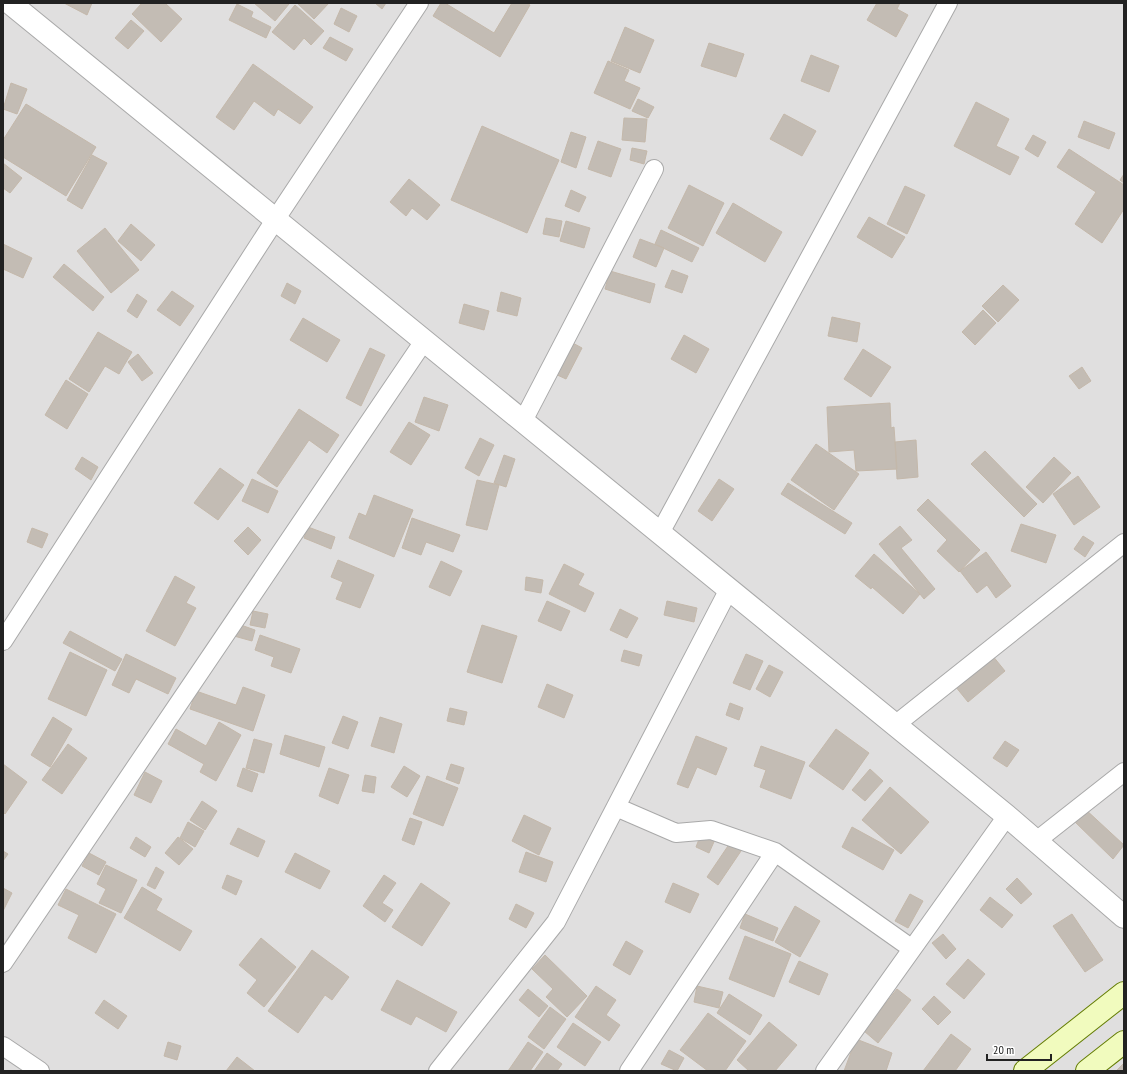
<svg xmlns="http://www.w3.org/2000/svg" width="1127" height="1074" viewBox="0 0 1127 1074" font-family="'PT Sans Narrow',sans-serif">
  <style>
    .residential { fill: #e0dfdf }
    .building { fill: #c3bcb4; stroke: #c4b8aa }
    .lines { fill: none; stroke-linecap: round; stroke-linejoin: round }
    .minor-casing { stroke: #a9a9a9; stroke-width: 20 }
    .tertiary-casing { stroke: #a9a9a9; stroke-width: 24 }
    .secondary-casing { stroke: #647d04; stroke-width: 24 }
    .minor { stroke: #fff; stroke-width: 18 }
    .tertiary { stroke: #fff; stroke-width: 22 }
    .secondary { stroke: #f1fbbe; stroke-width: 22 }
  </style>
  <rect width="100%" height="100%" fill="#f2f0e8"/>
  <!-- residential -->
  <path class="residential" d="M 3,3 L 1124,3 L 1124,1071 L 3,1071 Z"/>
  <!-- building -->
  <path class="building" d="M 64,3 L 92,3 L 87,15 Z
    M 142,3 L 165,3 L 182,19 L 161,42 L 132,14 Z
    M 254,3 L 287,3 L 289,4 L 275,21 Z
    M 297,3 L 329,3 L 314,19 Z
    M 375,3 L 386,3 L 382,9 Z
    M 441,3 L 445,3 L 494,33 L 512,3 L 526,3 L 530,5 L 500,57 L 433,16 Z
    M 877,3 L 900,3 L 897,9 L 908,15 L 896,37 L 867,20 Z
    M 237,4 L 253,12 L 251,17 L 271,27 L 266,38 L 229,20 Z
    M 295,5 L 324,31 L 311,45 L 304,38 L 294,50 L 272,32 Z
    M 341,8 L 357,16 L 349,32 L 334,24 Z
    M 131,20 L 144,31 L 128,49 L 115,38 Z
    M 625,27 L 654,40 L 640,73 L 611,61 Z
    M 330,37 L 353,49 L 346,61 L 323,48 Z
    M 709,43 L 744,54 L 736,77 L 701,66 Z
    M 811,55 L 839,66 L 829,92 L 801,81 Z
    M 608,61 L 629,70 L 624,81 L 640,88 L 630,109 L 594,93 Z
    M 253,64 L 313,107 L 300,124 L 278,109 L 274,116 L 254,101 L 234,130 L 216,117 Z
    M 11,83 L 27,89 L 17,114 L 3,109 Z
    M 638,99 L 654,107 L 648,118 L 632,111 Z
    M 976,102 L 1009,119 L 996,146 L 1019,157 L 1010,175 L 954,146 Z
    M 26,104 L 96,147 L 66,196 L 3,157 L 3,140 Z
    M 784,114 L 816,131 L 802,156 L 770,139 Z
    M 624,118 L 647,119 L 645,142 L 622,140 Z
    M 1084,121 L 1115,133 L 1109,149 L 1078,137 Z
    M 482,126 L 559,160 L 527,233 L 451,200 Z
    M 571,132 L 586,137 L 576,168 L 561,162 Z
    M 1033,135 L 1046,142 L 1038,157 L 1025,149 Z
    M 598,141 L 621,149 L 611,177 L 588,169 Z
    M 632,148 L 647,151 L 644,164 L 630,160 Z
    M 1069,149 L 1124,185 L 1124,209 L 1102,243 L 1075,224 L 1096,192 L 1057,167 Z
    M 92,155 L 107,163 L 82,209 L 67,200 Z
    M 3,163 L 22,178 L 10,193 L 3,188 Z
    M 1124,174 L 1124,183 L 1120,180 Z
    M 409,179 L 440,205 L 427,220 L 412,208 L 406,216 L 390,202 Z
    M 689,185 L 724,203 L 703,246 L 668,228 Z
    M 905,186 L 925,195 L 907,234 L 887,224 Z
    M 571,190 L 586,197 L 579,212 L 565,206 Z
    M 733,203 L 782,232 L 765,262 L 716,233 Z
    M 869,217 L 905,237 L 892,258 L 857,237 Z
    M 546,218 L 562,221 L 559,237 L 543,234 Z
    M 566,221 L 590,228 L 584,248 L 560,241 Z
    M 131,224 L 155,245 L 141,261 L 118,241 Z
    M 105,228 L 139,270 L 111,293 L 77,251 Z
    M 661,230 L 699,248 L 692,262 L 655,244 Z
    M 640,239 L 664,248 L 656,267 L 633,257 Z
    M 3,244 L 32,258 L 23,278 L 3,269 Z
    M 64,264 L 104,297 L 93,311 L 53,277 Z
    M 672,270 L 688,276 L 682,293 L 665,287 Z
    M 610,271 L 655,284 L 650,303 L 605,289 Z
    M 287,283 L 301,291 L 295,304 L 281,296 Z
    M 1003,285 L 1019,300 L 998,322 L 982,306 Z
    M 172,291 L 194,306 L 180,326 L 157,310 Z
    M 501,292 L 521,298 L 517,316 L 497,311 Z
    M 137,294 L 147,301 L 137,318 L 127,311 Z
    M 464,304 L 489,311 L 484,330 L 459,323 Z
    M 983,310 L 996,323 L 975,345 L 962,332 Z
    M 832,317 L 860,323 L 857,342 L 828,336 Z
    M 303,318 L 340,340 L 327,362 L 290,340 Z
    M 98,332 L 132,352 L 119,374 L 105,366 L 89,392 L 69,379 Z
    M 684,335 L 709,349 L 696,373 L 671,359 Z
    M 569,341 L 582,348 L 566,379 L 553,373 Z
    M 370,348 L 385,355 L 361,406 L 346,398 Z
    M 863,349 L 891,367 L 871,397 L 844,379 Z
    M 138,354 L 153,373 L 142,381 L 128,362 Z
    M 1082,367 L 1091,381 L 1079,389 L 1069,376 Z
    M 66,380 L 88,394 L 67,429 L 45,415 Z
    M 424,397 L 448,405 L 439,431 L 415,422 Z
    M 890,403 L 891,428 L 894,427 L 897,469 L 856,471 L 854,450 L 829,452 L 827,407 Z
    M 299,409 L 339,435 L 327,453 L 309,440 L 277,487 L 257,473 Z
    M 409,422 L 430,435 L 411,465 L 390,452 Z
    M 480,438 L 494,445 L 479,476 L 465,468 Z
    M 916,440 L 918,477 L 897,479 L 895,442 Z
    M 816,444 L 859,474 L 834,510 L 791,480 Z
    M 985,451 L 1037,504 L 1024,517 L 971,464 Z
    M 504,455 L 515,459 L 506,487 L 494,483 Z
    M 82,457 L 98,467 L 91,480 L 75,469 Z
    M 1054,457 L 1071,473 L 1043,503 L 1026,487 Z
    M 220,468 L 244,485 L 218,520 L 194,503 Z
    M 1078,476 L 1100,507 L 1074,525 L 1053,494 Z
    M 252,479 L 278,491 L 268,513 L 242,501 Z
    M 719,479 L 734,489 L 712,521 L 698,511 Z
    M 477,480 L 499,485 L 487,530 L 466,525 Z
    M 788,483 L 852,523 L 845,534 L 781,494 Z
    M 374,495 L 413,510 L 394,557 L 349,538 L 359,513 L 366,516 Z
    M 928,499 L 980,550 L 959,572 L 937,551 L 947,540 L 917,510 Z
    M 412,518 L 460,535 L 453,552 L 426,542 L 421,555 L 402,548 Z
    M 1021,524 L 1056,535 L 1046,563 L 1011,551 Z
    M 900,526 L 912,540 L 901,548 L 935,589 L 924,599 L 879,544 Z
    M 248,527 L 261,540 L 248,555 L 234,541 Z
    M 308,527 L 335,537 L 331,549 L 304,538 Z
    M 32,528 L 48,534 L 42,548 L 27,542 Z
    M 1083,536 L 1094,543 L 1085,557 L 1074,549 Z
    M 986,552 L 1011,586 L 996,598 L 987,585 L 977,593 L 960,571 Z
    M 874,554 L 920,594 L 903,614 L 872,587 L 871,589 L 855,576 Z
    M 338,560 L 374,575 L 360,608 L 336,599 L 343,582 L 331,577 Z
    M 441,561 L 462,571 L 450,596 L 429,587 Z
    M 564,564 L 584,574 L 578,585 L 594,593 L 585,612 L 549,594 Z
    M 175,576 L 195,587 L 186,603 L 196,608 L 175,646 L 146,631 Z
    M 526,577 L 543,580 L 541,593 L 525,590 Z
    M 547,601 L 570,611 L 561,631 L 538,621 Z
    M 667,601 L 697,608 L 694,622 L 664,615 Z
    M 620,609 L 638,618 L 627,638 L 610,630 Z
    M 253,611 L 268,614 L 265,628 L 250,625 Z
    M 238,624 L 255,630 L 252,641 L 234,636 Z
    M 482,625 L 517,636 L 502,683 L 467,672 Z
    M 70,631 L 122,659 L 115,671 L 63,643 Z
    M 260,635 L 300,649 L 291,673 L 271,666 L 274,657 L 255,650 Z
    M 624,650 L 642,655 L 639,666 L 621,661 Z
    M 70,652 L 107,670 L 86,716 L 48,699 Z
    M 126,654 L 176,678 L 168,694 L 136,679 L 129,693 L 112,685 Z
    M 746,654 L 763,661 L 750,690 L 733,683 Z
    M 992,655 L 1005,671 L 968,702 L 955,686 Z
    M 769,665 L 783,672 L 770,697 L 756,689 Z
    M 547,684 L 573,695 L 564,718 L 538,707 Z
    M 243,687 L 265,695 L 253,731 L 190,709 L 196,691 L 236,705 Z
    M 730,703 L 743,708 L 739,720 L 726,715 Z
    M 450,708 L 467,712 L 464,725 L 447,721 Z
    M 343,716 L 358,722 L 348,749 L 332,743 Z
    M 53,717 L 72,729 L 50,767 L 31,755 Z
    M 380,717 L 402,724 L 394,753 L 371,746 Z
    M 219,722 L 241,735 L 216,781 L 200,772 L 204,764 L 168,744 L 176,729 L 206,746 Z
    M 836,729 L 869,753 L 843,790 L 809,766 Z
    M 285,735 L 325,747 L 319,767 L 280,754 Z
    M 696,736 L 727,748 L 716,775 L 697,767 L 688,788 L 677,784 Z
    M 254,739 L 272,744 L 264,773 L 246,768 Z
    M 1005,741 L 1019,750 L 1007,767 L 993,758 Z
    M 68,744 L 87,758 L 62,794 L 42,780 Z
    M 761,746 L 805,762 L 791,799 L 760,787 L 766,770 L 754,766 Z
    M 3,764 L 27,782 L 5,814 L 3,812 Z
    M 451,764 L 464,768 L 459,784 L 446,779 Z
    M 404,766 L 420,776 L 407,797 L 391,787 Z
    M 243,768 L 258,774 L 252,792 L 237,786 Z
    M 329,768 L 349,775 L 338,804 L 319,796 Z
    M 870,769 L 883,781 L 865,801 L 852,790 Z
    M 145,772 L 162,781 L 151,803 L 134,795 Z
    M 365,775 L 376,777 L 374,793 L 362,791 Z
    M 427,776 L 458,788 L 443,826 L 413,814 Z
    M 890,787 L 929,822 L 901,854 L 862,820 Z
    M 202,801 L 217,811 L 205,830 L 190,820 Z
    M 1084,808 L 1124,845 L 1113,859 L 1073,820 Z
    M 524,815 L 551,828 L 539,855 L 512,841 Z
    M 410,818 L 422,822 L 414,845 L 402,840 Z
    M 188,822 L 204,831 L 195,847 L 180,838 Z
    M 852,827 L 894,850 L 883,870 L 842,847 Z
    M 238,828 L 265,841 L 258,857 L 230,844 Z
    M 703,829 L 717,835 L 709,853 L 696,847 Z
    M 136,837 L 151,847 L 145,857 L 130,848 Z
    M 178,837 L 193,849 L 179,865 L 165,853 Z
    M 730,843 L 741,851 L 718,885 L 707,877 Z
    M 3,851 L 8,854 L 3,861 Z
    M 526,852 L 553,862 L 546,882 L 519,872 Z
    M 89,853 L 106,862 L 99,875 L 82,866 Z
    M 295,853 L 330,871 L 320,889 L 285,872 Z
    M 106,865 L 137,880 L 121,913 L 99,903 L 106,889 L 97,884 Z
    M 156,867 L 164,872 L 155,889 L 147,885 Z
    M 227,875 L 242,881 L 236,895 L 222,888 Z
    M 384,875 L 396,883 L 382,903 L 393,910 L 385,922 L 363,906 Z
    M 1017,878 L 1032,894 L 1021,904 L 1006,889 Z
    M 421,883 L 450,903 L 422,946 L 392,927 Z
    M 673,883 L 699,894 L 690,913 L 665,902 Z
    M 142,887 L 162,899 L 156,910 L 192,931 L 180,951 L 124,918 Z
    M 3,888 L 12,893 L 3,911 Z
    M 66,889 L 116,914 L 96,953 L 68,938 L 79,915 L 58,905 Z
    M 910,894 L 923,901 L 908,928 L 895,921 Z
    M 990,897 L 1013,915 L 1002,928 L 980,910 Z
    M 516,904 L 534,913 L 526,928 L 509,919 Z
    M 795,906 L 820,921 L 800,957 L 775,942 Z
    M 745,914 L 778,928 L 773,941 L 740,928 Z
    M 1072,914 L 1103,960 L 1085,972 L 1053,926 Z
    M 943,934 L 956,949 L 946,959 L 932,943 Z
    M 745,936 L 791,954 L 774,997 L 729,979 Z
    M 261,938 L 296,967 L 264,1007 L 247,993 L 257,980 L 239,965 Z
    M 626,941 L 643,951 L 630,975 L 613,965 Z
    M 312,950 L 349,977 L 332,1000 L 325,995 L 298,1033 L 268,1011 Z
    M 545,955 L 587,996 L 567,1017 L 546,997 L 553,989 L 532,969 Z
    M 968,959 L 985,974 L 964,999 L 946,984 Z
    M 799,961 L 828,974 L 819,995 L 789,982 Z
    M 397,980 L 457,1012 L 446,1032 L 416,1016 L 411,1025 L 381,1010 Z
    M 596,986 L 616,1000 L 606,1015 L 620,1025 L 609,1041 L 575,1017 Z
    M 697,986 L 723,992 L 719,1008 L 694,1002 Z
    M 528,989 L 548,1006 L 539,1017 L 519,1000 Z
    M 897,989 L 911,1000 L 878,1043 L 864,1031 Z
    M 729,994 L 762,1015 L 750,1035 L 717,1013 Z
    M 934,996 L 951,1012 L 938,1025 L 922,1009 Z
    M 104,1000 L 127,1016 L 118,1029 L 95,1013 Z
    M 550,1007 L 566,1019 L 544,1049 L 528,1037 Z
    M 708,1013 L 746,1041 L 725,1071 L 708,1071 L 680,1050 Z
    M 769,1022 L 797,1045 L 775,1071 L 749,1071 L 737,1060 Z
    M 573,1023 L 601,1042 L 585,1066 L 557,1047 Z
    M 951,1034 L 971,1049 L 955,1071 L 923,1071 Z
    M 856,1039 L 892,1053 L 886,1071 L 844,1071 Z
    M 168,1042 L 181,1046 L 177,1060 L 164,1056 Z
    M 528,1042 L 543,1052 L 530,1071 L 508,1071 Z
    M 669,1050 L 684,1058 L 677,1071 L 661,1064 Z
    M 547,1053 L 562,1064 L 557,1071 L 534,1071 Z
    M 237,1057 L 255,1071 L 226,1071 Z
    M 1124,1063 L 1124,1071 L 1116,1071 Z"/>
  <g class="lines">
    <defs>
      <path id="minor" d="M 523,421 L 654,169
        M 660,533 L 948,3
        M 3,641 L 275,220 L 419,3
        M 895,725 L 1124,543
        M 616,807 L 676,833 L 711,830 L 775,852 L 911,948
        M 1035,842 L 1124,772
        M 3,963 L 424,341
        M 3,1046 L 40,1071
        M 438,1071 L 556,922 L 729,589
        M 629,1071 L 775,852
        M 825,1071 L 1007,816"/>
      <path id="tertiary" d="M 10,3 L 1007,816 L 1124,917"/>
      <path id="secondary" d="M 1025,1071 L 1124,993
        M 1087,1071 L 1124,1042"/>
    </defs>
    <!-- minor casing -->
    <use href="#minor" class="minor-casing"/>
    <!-- tertiary casing -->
    <use href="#tertiary" class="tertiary-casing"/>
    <!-- secondary casing -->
    <use href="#secondary" class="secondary-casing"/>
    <!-- minor -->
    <use href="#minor" class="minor"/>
    <!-- tertiary -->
    <use href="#tertiary" class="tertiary"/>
    <!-- secondary -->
    <use href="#secondary" class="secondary"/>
  </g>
  <!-- border -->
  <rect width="1127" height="1074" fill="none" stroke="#222222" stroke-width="8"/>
  <!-- scale -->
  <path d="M987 1054v6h64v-6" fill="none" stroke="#222222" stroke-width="2"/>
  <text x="993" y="1054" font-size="12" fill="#222222" stroke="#ffffff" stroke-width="3" paint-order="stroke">20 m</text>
</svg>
